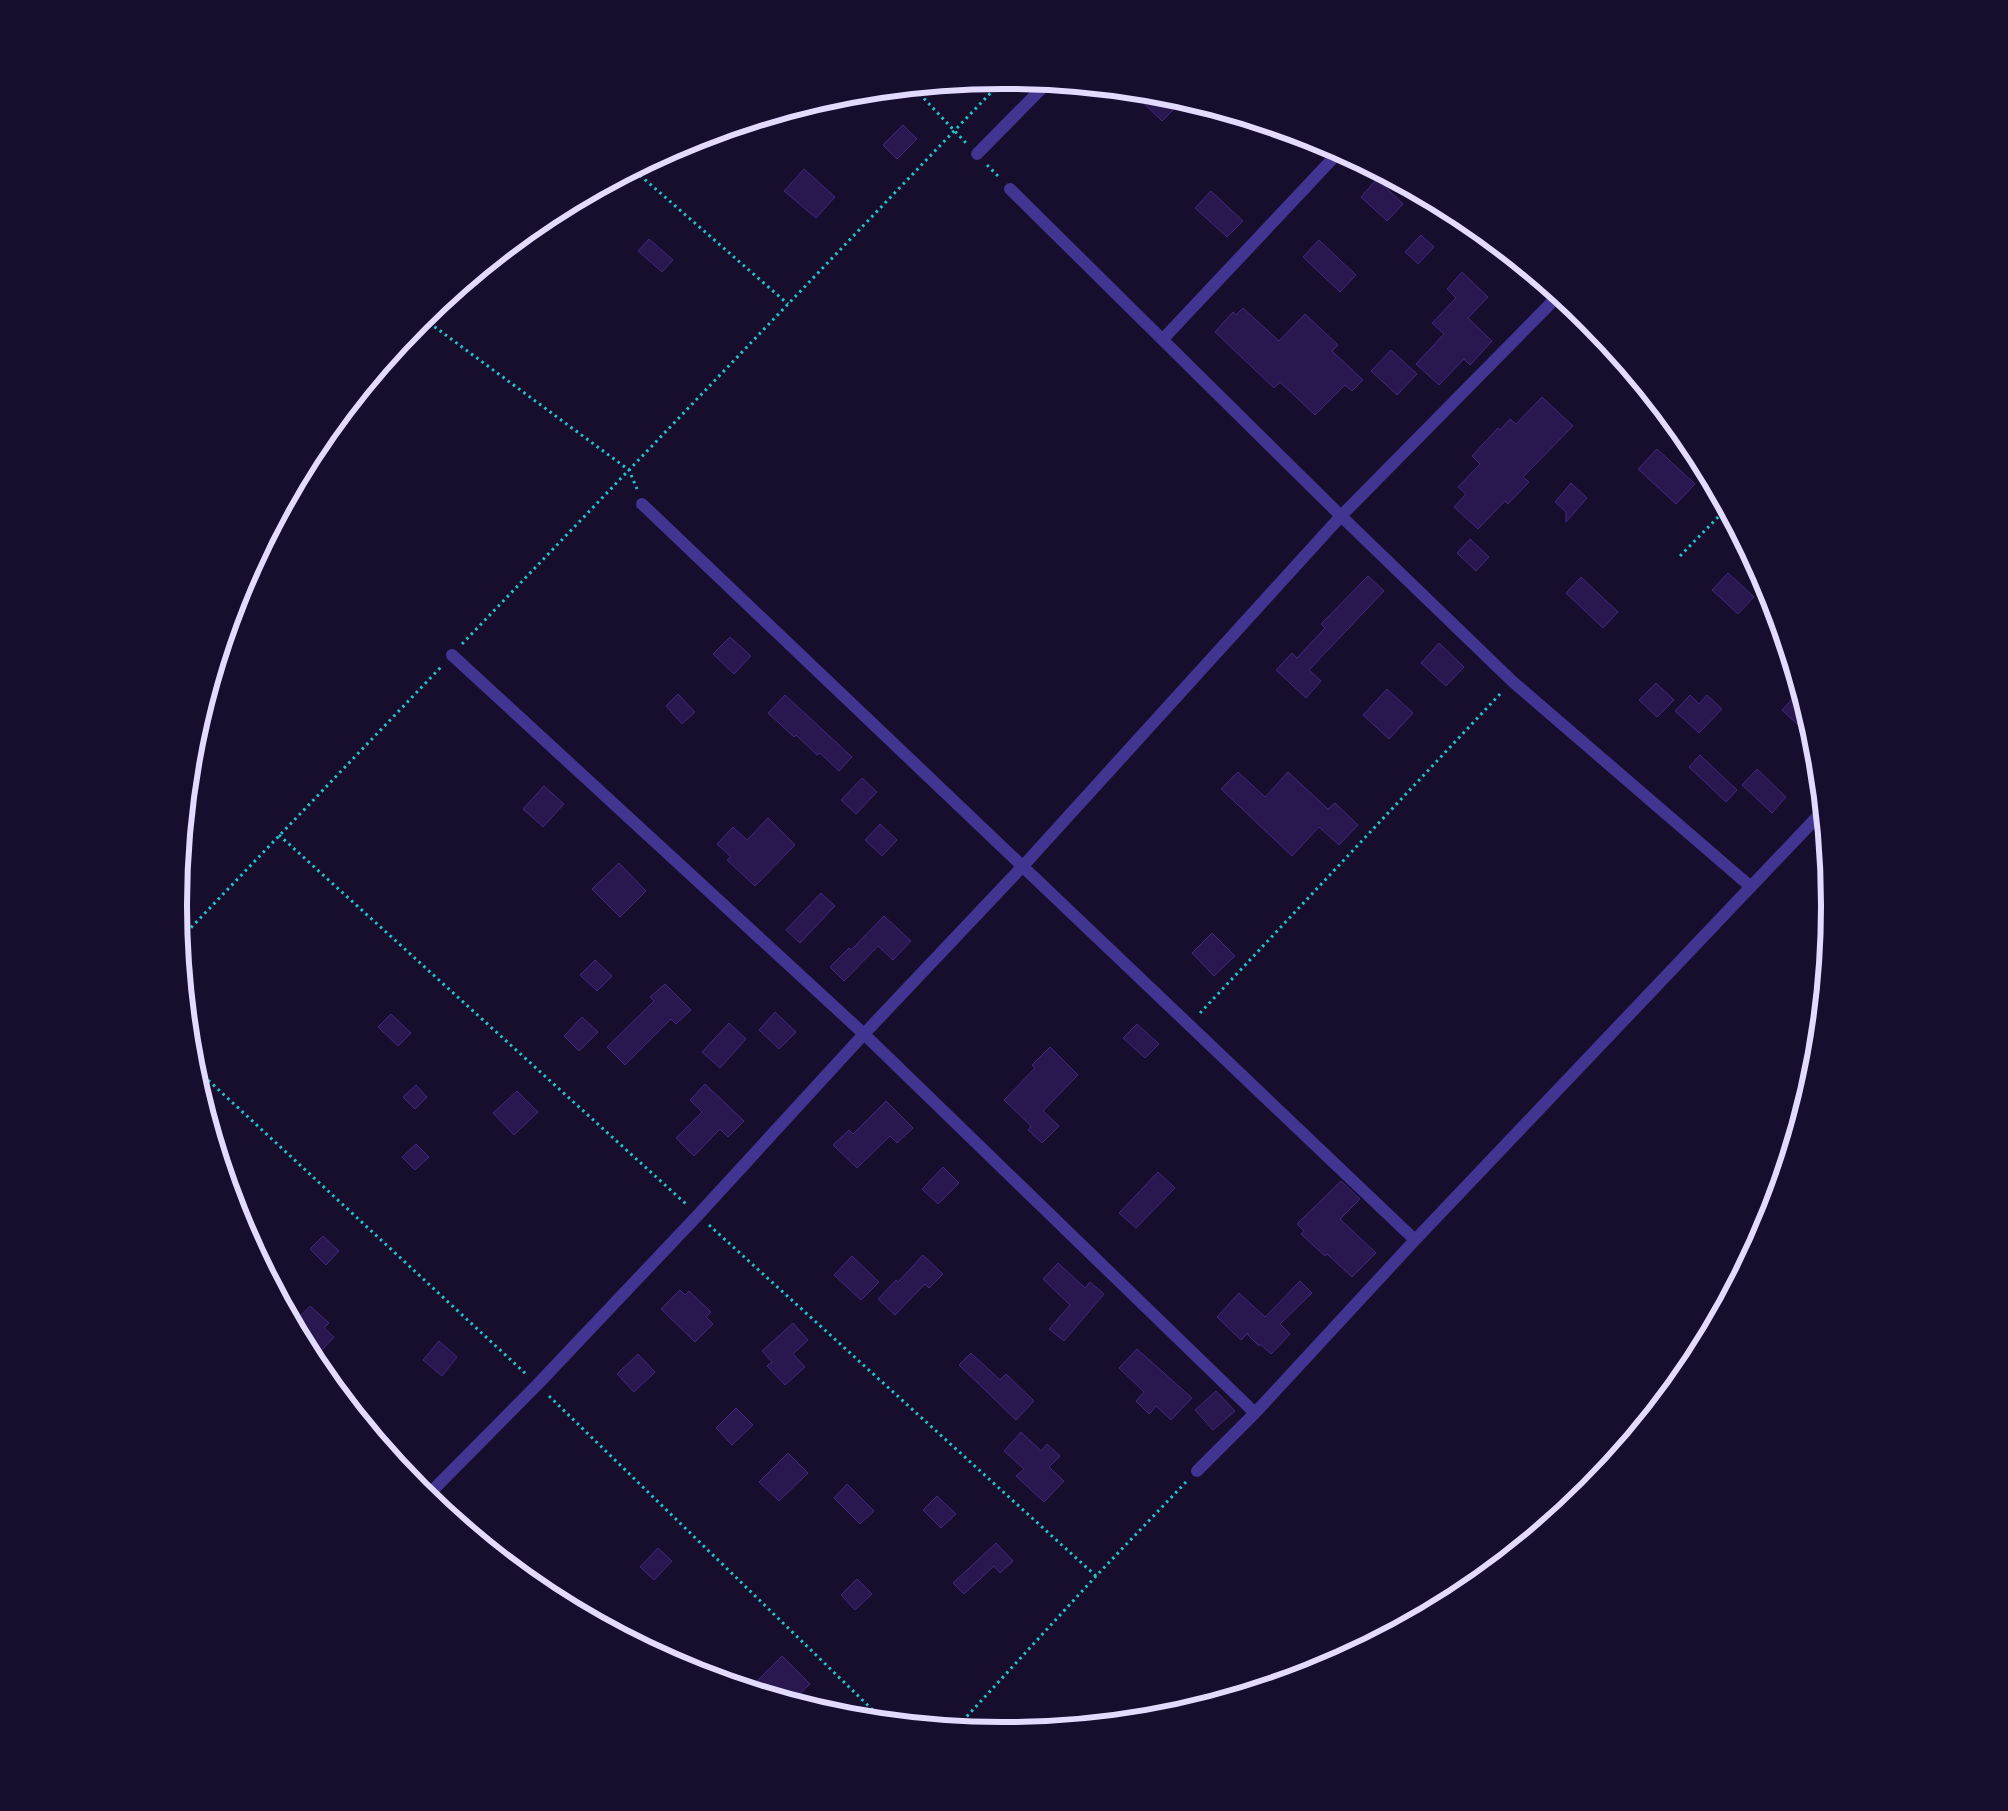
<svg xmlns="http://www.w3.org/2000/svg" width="2008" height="1811" viewBox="0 0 2008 1811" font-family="'Varela Round',sans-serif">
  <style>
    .building { fill: #291850; stroke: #42287f }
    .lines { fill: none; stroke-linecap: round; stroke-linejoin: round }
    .path { stroke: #22c3cb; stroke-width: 3; stroke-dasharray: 2.5 4; stroke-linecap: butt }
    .street { stroke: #423491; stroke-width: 12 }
    .rim { fill: none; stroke: #e2daff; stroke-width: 6 }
  </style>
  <rect width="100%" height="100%" fill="#170e2d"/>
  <!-- building -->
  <path class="building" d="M 1133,93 L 1165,96 L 1182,101 L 1162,121 Z
    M 903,125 L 917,139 L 897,159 L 883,145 Z
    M 804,169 L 835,197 L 816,218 L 784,191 Z
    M 1377,179 L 1403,204 L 1387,221 L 1361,197 Z
    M 1211,191 L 1243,221 L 1227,237 L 1195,208 Z
    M 1421,235 L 1434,247 L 1418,264 L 1405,252 Z
    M 649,239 L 673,260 L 662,272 L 638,251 Z
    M 1319,240 L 1356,275 L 1340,292 L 1303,257 Z
    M 1462,272 L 1488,297 L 1468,318 L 1492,341 L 1470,365 L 1464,359 L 1439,385 L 1416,364 L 1444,334 L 1432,323 L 1456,298 L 1447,289 Z
    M 1243,308 L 1279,341 L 1305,314 L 1338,345 L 1332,351 L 1363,380 L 1352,391 L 1345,385 L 1315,415 L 1280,382 L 1274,388 L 1215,332 L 1233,312 L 1236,315 Z
    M 1391,350 L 1417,374 L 1397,395 L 1371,371 Z
    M 1542,397 L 1573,426 L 1523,477 L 1529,482 L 1508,504 L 1505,501 L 1478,529 L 1454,507 L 1466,494 L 1458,487 L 1480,464 L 1472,456 L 1498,428 L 1500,430 L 1510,419 L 1516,424 Z
    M 1657,449 L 1695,484 L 1676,504 L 1638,469 Z
    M 1571,483 L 1587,498 L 1566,522 L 1566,512 L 1555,502 Z
    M 1470,539 L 1489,557 L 1476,571 L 1457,553 Z
    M 1728,573 L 1754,597 L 1738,614 L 1712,590 Z
    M 1368,576 L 1384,591 L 1309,670 L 1321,681 L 1306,698 L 1276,670 L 1292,653 L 1297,658 L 1325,628 L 1321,624 Z
    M 1581,577 L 1618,612 L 1603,628 L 1566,593 Z
    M 730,637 L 751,656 L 734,674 L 713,654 Z
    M 1439,643 L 1464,667 L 1446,686 L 1421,663 Z
    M 1656,683 L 1674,700 L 1657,717 L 1639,700 Z
    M 1387,689 L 1413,713 L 1389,739 L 1363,715 Z
    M 1798,693 L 1799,696 L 1811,737 L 1782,710 Z
    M 678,694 L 695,712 L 682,724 L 666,706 Z
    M 785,695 L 852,757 L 839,771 L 820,753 L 817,755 L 796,735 L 794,737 L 768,713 Z
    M 1690,695 L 1699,704 L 1707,695 L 1722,709 L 1699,733 L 1675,711 Z
    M 1700,755 L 1737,790 L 1726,802 L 1689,767 Z
    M 1757,769 L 1786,797 L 1772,813 L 1742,785 Z
    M 1238,772 L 1265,797 L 1288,772 L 1328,809 L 1335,803 L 1358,825 L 1339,845 L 1319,827 L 1292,856 L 1221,789 Z
    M 862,778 L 877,792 L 856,814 L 841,800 Z
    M 544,786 L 564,804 L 543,827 L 523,809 Z
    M 768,818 L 795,845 L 755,886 L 727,860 L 731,857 L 717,844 L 733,827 L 747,840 Z
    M 880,824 L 897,840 L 882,856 L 865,840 Z
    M 619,863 L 646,891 L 620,917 L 592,889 Z
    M 821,893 L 835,906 L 800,943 L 786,930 Z
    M 884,916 L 911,941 L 893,960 L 878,946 L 844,981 L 830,967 L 849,948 L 851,950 Z
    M 1212,933 L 1235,956 L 1214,976 L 1192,953 Z
    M 595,960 L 612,976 L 597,991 L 580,975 Z
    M 665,984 L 691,1010 L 676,1024 L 671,1019 L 625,1065 L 607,1047 L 654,1001 L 650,997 Z
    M 775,1012 L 796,1032 L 779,1049 L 759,1030 Z
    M 391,1014 L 411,1033 L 398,1046 L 378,1027 Z
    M 582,1017 L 598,1032 L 579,1051 L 564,1036 Z
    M 729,1023 L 746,1039 L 720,1068 L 702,1052 Z
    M 1137,1024 L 1159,1044 L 1145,1058 L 1123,1038 Z
    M 1050,1047 L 1078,1075 L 1043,1111 L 1059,1126 L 1042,1143 L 1028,1130 L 1031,1126 L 1004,1100 L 1035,1068 L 1032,1065 Z
    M 705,1084 L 744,1121 L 728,1137 L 720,1129 L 694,1156 L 676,1138 L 702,1112 L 690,1100 Z
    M 416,1085 L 427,1097 L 415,1109 L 403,1097 Z
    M 517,1091 L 538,1112 L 514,1135 L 493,1113 Z
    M 886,1101 L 913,1128 L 897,1143 L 890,1136 L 857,1168 L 833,1145 L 849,1130 L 853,1134 Z
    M 416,1144 L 429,1157 L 415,1170 L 402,1157 Z
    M 943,1167 L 959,1183 L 938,1204 L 922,1189 Z
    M 1158,1172 L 1175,1188 L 1136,1228 L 1119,1213 Z
    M 1341,1181 L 1360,1199 L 1340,1219 L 1376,1253 L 1352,1277 L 1327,1254 L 1325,1256 L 1301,1234 L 1304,1231 L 1297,1224 Z
    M 323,1236 L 339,1251 L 326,1265 L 310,1249 Z
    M 923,1255 L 943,1274 L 929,1288 L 925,1284 L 895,1315 L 878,1299 L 896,1280 L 898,1282 Z
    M 852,1256 L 879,1282 L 861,1300 L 834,1275 Z
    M 1058,1263 L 1085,1288 L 1090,1282 L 1104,1294 L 1064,1341 L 1049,1329 L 1070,1305 L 1043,1279 Z
    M 1300,1281 L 1312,1293 L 1280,1324 L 1290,1334 L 1271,1354 L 1260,1344 L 1259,1346 L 1248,1335 L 1248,1333 L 1241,1340 L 1217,1317 L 1239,1293 L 1265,1317 Z
    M 680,1290 L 685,1295 L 689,1291 L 711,1312 L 706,1317 L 713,1324 L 695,1342 L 661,1309 Z
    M 310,1306 L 329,1323 L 324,1328 L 334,1337 L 322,1350 L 299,1329 L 295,1322 Z
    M 793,1323 L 808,1340 L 793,1354 L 805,1367 L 785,1385 L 767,1366 L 772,1362 L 762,1351 Z
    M 439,1341 L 457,1357 L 442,1376 L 423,1360 Z
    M 1137,1349 L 1192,1398 L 1171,1420 L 1156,1406 L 1149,1414 L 1136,1401 L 1144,1392 L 1119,1368 Z
    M 971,1353 L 1000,1380 L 1006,1374 L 1034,1401 L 1016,1420 L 959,1365 Z
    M 638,1354 L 655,1372 L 634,1392 L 617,1374 Z
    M 1216,1391 L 1235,1411 L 1213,1430 L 1195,1410 Z
    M 736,1408 L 753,1425 L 732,1445 L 716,1428 Z
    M 1021,1432 L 1041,1451 L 1047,1444 L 1060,1456 L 1049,1467 L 1064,1481 L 1044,1502 L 1016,1476 L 1024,1469 L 1004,1451 Z
    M 788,1453 L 808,1473 L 779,1501 L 759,1482 Z
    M 847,1484 L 874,1511 L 860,1524 L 834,1498 Z
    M 937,1496 L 956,1514 L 941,1528 L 923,1510 Z
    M 996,1543 L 1013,1561 L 1000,1573 L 994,1566 L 964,1594 L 953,1583 Z
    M 658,1548 L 672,1561 L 654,1580 L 640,1567 Z
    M 857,1579 L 872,1594 L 855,1610 L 841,1595 Z
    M 782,1656 L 810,1684 L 793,1700 L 751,1687 Z"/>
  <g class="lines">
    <!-- path -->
    <path class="path" d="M 915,89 L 966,143
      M 987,165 L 999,177
      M 635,171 L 788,304
      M 424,319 L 629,470 L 637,489
      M 1680,556 L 1724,511
      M 462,644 L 1003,80
      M 279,835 L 686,1204
      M 182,937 L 441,667
      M 1200,1013 L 1501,693
      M 194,1067 L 526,1374
      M 709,1225 L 1096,1576
      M 549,1396 L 882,1719
      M 958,1726 L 1096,1576 L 1186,1482"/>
    <!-- street -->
    <path class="street" d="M 977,154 L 1046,84
      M 1010,189 L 1341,516 L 1512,681 L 1751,887
      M 1163,339 L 1338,153
      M 642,504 L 1415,1240
      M 452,655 L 864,1034 L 1255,1413
      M 1197,1471 L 1255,1413 L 1415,1240 L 1820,814
      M 428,1495 L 537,1385 L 698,1215 L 864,1034 L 1023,866 L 1341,516 L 1557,297"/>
  </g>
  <!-- crop -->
  <path d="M0 0H2008V1811H0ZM1003 89H1005A816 816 0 0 1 1821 905V906A816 816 0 0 1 1005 1722H1003A816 816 0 0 1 187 906V905A816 816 0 0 1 1003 89Z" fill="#170e2d" fill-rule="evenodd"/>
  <path class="rim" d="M1003 89H1005A816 816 0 0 1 1821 905V906A816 816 0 0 1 1005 1722H1003A816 816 0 0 1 187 906V905A816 816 0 0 1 1003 89Z"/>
</svg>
